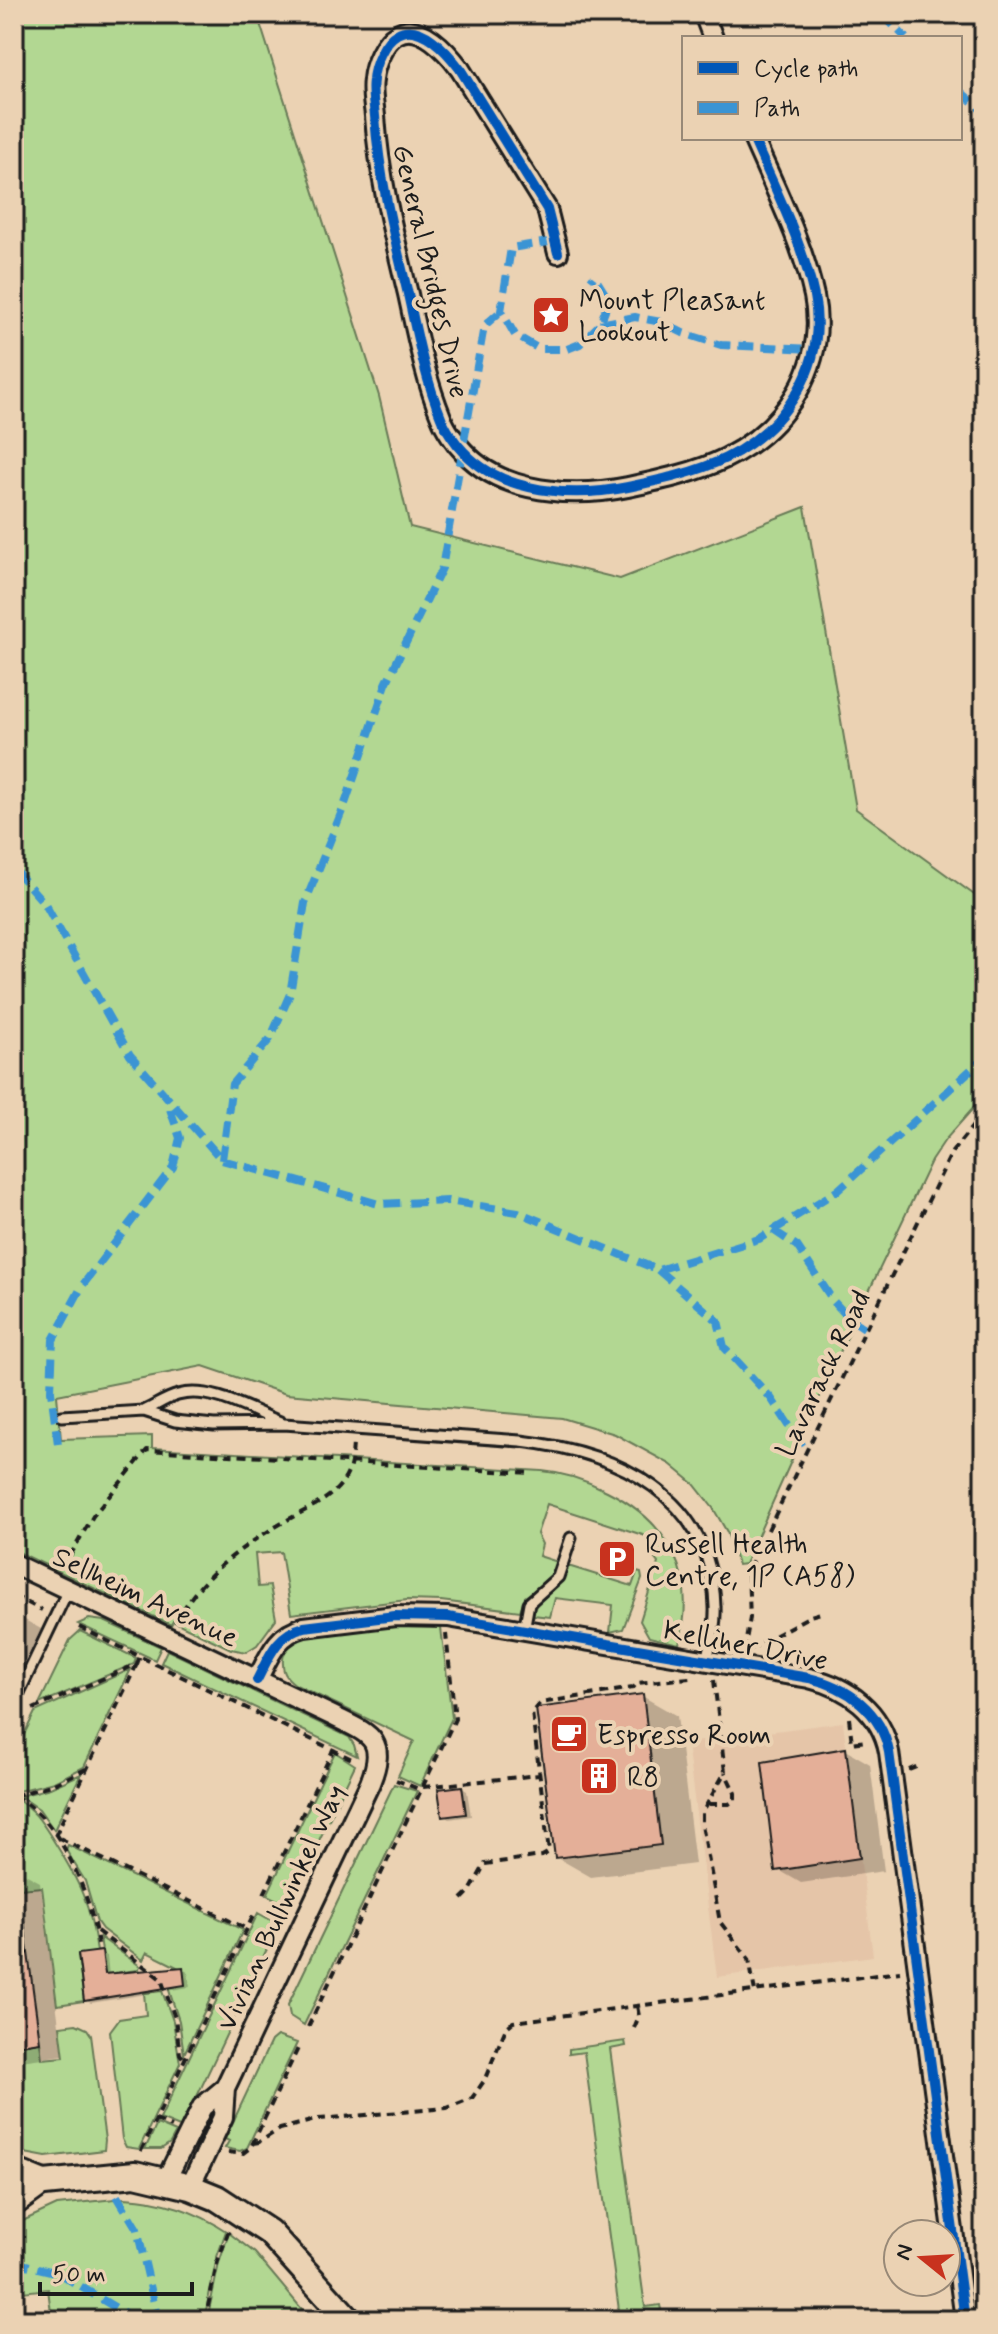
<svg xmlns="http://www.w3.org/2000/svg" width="998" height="2334" viewBox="0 0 998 2334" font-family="Mynerve,sans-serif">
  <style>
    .built { fill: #e5c5a8 }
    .green { fill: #b2d792; stroke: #677a57; stroke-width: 2 }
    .shadow { fill: #0003 }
    .building { fill: #e4af98; stroke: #1c1c1c; stroke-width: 2 }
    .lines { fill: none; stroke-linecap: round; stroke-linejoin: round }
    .lane-casing { stroke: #1c1c1c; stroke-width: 15 }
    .street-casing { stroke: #1c1c1c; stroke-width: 24 }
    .secondary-casing { stroke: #1c1c1c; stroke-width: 30 }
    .path { stroke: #1c1c1c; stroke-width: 4; stroke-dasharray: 8 6; stroke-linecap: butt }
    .lane { stroke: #ebd2b3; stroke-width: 9 }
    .street { stroke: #ebd2b3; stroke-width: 18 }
    .secondary { stroke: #ebd2b3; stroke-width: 24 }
    .quiet { stroke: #3a94d4; stroke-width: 8; stroke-dasharray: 16 8; stroke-linecap: butt }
    .cycleway-casing { stroke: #ebd2b3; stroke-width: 15 }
    .cycleway { stroke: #0057b8; stroke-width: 10 }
    .labels { text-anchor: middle; stroke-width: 8; stroke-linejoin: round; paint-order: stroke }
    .street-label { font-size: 28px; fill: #1c1c1c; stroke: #ebd2b3 }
    .poi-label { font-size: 28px; fill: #1c1c1c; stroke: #ebd2b3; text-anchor: start }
  </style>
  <rect width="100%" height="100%" fill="#ebd2b3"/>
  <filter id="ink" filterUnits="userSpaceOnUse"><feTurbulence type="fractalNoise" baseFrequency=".0125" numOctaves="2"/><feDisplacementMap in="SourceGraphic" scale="16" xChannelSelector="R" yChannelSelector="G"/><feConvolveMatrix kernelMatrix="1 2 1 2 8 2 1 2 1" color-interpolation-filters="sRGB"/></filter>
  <g filter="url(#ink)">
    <!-- built -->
    <path class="built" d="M 843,1722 L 873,1956 L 717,1977 L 687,1743 Z"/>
    <!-- green -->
    <path class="green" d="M 14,14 L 257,14 L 379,396 L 410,527 L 620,579 L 805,507 L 856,809 L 984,902 L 984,1096 L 945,1140 L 931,1161 L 841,1350 L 745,1564 L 738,1565 L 727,1532 L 713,1508 L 694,1484 L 670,1464 L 615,1434 L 562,1418 L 286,1394 L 203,1366 L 57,1395 L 61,1439 L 152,1436 L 152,1448 L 542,1471 C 565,1473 586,1480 607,1491 C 669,1522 698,1575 679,1644 L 649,1637 L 640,1621 L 658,1563 L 651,1554 L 655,1539 L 547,1504 L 537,1534 L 542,1544 L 539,1556 L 558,1562 L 548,1581 L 525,1597 L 520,1611 L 441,1601 L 407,1600 L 291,1614 L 281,1552 L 255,1554 L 258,1587 L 270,1586 L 276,1619 L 257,1645 L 246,1652 L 231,1649 L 173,1621 L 171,1625 L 14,1550 Z
      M 568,1566 L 632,1586 L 637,1572 L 641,1573 L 642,1579 L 623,1629 L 610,1632 L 613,1605 L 555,1598 L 550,1617 L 533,1615 C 534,1597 561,1589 568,1566 Z
      M 89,1619 L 104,1621 L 161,1647 L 155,1660 L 78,1624 Z
      M 419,1626 L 441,1628 L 452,1718 L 420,1786 L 398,1776 L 414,1741 L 296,1685 C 288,1679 283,1674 283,1664 C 282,1656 286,1647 293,1642 C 307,1633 399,1626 419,1626 Z
      M 80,1631 L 136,1658 L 134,1664 L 39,1704 L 70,1640 Z
      M 167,1650 L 349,1737 L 354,1745 L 357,1756 L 161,1663 Z
      M 131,1669 L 84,1767 L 54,1782 L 14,1792 L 14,1755 L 35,1712 Z
      M 335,1752 L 355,1765 L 293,1895 L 289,1900 L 279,1901 L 267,1895 Z
      M 81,1774 L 54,1830 L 39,1809 L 20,1796 L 50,1788 Z
      M 394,1784 L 417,1791 L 304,2025 L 290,2016 L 288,2005 Z
      M 14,1798 C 35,1809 43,1824 55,1843 C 79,1881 91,1906 97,1952 L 78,1955 L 84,2001 L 57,2005 L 42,1887 L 20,1889 L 17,1867 L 14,1866 Z
      M 68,1845 L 243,1930 L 184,2054 L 179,2021 L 168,1987 L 179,1968 L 147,1952 L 143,1960 L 102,1929 L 97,1922 L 85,1881 L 66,1850 Z
      M 258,1913 L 274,1922 L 275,1932 L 182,2128 L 160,2119 Z
      M 100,1937 L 140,1966 L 138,1970 L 105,1974 Z
      M 162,1991 L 173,2021 L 180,2063 L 139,2149 L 126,2147 L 122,2139 L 110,2031 L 119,2019 L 146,2015 L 144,1993 Z
      M 76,2024 L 87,2029 L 91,2035 L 105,2140 L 104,2150 L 46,2157 L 14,2151 L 14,2046 L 40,2042 L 42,2059 L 64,2057 L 60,2026 Z
      M 277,2036 L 297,2043 L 247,2148 L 240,2151 L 225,2148 L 229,2141 L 225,2139 L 271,2041 Z
      M 625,2041 L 626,2046 L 610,2049 L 645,2307 L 660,2305 L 661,2310 L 604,2318 L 604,2312 L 619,2310 L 584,2052 L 569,2054 L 569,2049 Z
      M 157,2124 L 176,2132 L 170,2143 L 161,2149 L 145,2149 Z
      M 125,2198 C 161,2200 196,2211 226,2231 L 217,2257 L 204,2320 L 52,2320 L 48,2289 L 14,2293 L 14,2225 L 57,2205 Z
      M 229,2233 L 255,2253 L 311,2320 L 207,2320 L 219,2263 Z"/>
    <!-- shadow -->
    <path class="shadow" d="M 14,1614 L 41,1629 L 14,1685 Z
      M 642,1696 L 677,1716 L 695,1864 L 591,1877 L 556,1857 Z
      M 846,1750 L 870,1764 L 884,1871 L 801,1883 L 777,1869 Z
      M 462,1788 L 467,1791 L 471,1816 L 449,1819 L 444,1816 Z
      M 14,1868 L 40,1882 L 63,2055 L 14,2062 Z
      M 101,1953 L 107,1956 L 109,1976 L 182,1969 L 188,1972 L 190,1987 L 91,2003 L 85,2000 Z"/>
    <!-- building -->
    <path class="building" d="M 643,1694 L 661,1845 L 555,1858 L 536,1708 Z
      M 846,1748 L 860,1858 L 775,1871 L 762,1762 Z
      M 462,1786 L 466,1814 L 442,1817 L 438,1789 Z
      M 14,1923 L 24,1923 L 40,2042 L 14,2046 Z
      M 102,1951 L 105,1974 L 183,1967 L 185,1985 L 84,2001 L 78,1954 Z"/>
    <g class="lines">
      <defs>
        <path id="lane" d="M 144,1411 C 155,1406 166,1398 178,1395 C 211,1386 250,1410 280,1422
          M 62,1416 L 144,1411 L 175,1421 L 214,1425 L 284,1424 L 521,1441 C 618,1452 712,1496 715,1607 C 716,1625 711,1643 707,1661
          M 524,1630 L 529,1603 L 558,1577 L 571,1538
          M 14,1703 L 68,1590
          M 14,2163 L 46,2176
          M 14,2212 L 47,2188"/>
        <path id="street" d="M 704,14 L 713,38
          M 558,253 L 547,209 L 460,69 C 448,53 420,20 397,34 C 384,41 374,65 373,80 C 371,92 374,105 375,116 C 379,177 394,236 408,294 C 417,335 425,378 441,417 C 445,428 455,443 464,452 C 503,494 574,498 628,487 C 661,480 695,473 726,458 C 786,428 828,364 814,296 C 802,241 775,189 753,138
          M 14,1564 L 333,1716 C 369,1734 388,1738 370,1783 L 225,2088 L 223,2117 L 190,2187
          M 257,1680 C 269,1657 276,1634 304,1627 L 395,1616 L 448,1617 L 809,1678 C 848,1687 881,1711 889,1752 L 965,2320
          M 166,2180 L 202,2107 L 225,2088"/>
        <path id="secondary" d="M 14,2186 L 135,2174 L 190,2187 L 217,2198 L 269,2232 L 349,2320"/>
      </defs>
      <!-- lane casing -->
      <use href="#lane" class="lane-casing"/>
      <!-- street casing -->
      <use href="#street" class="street-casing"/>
      <!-- secondary casing -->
      <use href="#secondary" class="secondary-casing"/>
      <!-- path -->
      <path class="path" d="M 63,1568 L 93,1516 L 147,1450 L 530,1473
        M 14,1596 L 42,1610
        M 176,1623 C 198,1576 245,1544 289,1519 C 307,1509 329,1500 341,1484 C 351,1472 352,1459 353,1443
        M 79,1627 L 356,1761
        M 750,1649 L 810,1616 L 821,1613
        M 744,1651 L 750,1618 L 748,1571 L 952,1152 L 984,1112
        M 137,1664 L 55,1836 L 247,1929
        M 714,1680 L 725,1772 L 702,1813 L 702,1824 L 720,1922 L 749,1959 L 755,1992
        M 33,1709 L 137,1664 L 140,1656
        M 849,1718 L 852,1743 L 866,1741
        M 909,1770 L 921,1765
        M 396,1780 L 421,1790
        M 423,1787 L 539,1775
        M 14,1796 C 62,1818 93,1902 99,1951
        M 14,1796 L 54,1784 L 86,1769
        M 709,1804 L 729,1804 L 735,1800 L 735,1793 L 725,1772
        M 264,1894 L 334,1748
        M 462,1899 L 470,1891 L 485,1864 L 542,1856 L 549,1852 L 532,1712 L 540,1703 L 633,1688 L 637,1683 L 690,1678
        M 97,1931 L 161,1979 L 175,2018 L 180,2054 L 184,2059
        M 308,2027 L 455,1719 L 446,1634
        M 634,2028 L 639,2016 L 637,2006
        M 156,2120 L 172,2127
        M 253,2143 L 259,2142 L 280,2129 L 319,2119 L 447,2108 L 472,2098 L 484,2081 L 506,2028 L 513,2022 L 900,1972
        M 141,2151 L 255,1912
        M 228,2152 L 242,2154 L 251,2147 L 300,2044
        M 980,2275 L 984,2288
        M 205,2320 L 217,2264 L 229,2230
        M 937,2320 L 944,2309"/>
      <!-- lane -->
      <use href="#lane" class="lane"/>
      <!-- street -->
      <use href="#street" class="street"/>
      <!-- secondary -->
      <use href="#secondary" class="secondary"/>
      <!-- quiet -->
      <path class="quiet" d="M 882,14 L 906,38
        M 960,91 L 984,112
        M 555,241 L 511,248 L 501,311 L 515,335 L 539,349 L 567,349 L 580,344 L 600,324 L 605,311 L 607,297 L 594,276 L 591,280
        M 600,324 L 635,317 L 661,322 L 683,333 L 721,345 L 813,349
        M 14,869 L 45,904 L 130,1055 L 222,1160 L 379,1204 L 448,1201 L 518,1212 L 658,1270 L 759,1239 L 837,1191 L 984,1058
        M 222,1160 L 232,1084 L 270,1039 L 290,994 L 305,903 L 346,801 L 386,684 L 442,568 L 484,326 L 501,311
        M 773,1230 L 797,1246 L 834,1302 L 848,1317 L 866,1329
        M 658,1270 L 718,1321 L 724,1347 L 771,1398 L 806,1451
        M 58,1444 L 51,1391 L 53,1340 L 82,1286 L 173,1167 L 180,1138 L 168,1103
        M 117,2196 L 137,2229 L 158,2320
        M 14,2262 L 58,2273 L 136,2320"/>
      <defs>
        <path id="cycleway" d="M 558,253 L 547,209 L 460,69 C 448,53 420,20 397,34 C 384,41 374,65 373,80 C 371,92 374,105 375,116 C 379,177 394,236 408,294 C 417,335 425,378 441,417 C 445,428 455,443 464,452 C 503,494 574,498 628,487 C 661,480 695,473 726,458 C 786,428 828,364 814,296 C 802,241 775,189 753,138
          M 257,1680 C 269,1657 276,1634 304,1627 L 395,1616 L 448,1617 L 809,1678 C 848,1687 881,1711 889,1752 L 965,2320"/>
      </defs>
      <!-- cycleway casing -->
      <use href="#cycleway" class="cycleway-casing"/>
      <!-- cycleway -->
      <use href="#cycleway" class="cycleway"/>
    </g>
  </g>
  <!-- icons -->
  <defs>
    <symbol id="sight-square" viewBox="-11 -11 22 22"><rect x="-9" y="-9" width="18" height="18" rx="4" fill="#c8321e" stroke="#ebd2b3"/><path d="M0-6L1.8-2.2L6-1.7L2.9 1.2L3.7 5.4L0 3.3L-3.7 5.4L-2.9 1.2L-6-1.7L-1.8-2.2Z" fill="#fff"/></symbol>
    <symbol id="parking-square" viewBox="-11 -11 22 22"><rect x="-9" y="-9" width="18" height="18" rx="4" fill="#c8321e" stroke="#ebd2b3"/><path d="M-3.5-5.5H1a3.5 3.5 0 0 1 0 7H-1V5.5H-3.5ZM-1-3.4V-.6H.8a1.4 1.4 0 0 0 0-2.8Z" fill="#fff"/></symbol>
    <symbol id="cafe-square" viewBox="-11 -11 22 22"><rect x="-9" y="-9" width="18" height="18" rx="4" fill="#c8321e" stroke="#ebd2b3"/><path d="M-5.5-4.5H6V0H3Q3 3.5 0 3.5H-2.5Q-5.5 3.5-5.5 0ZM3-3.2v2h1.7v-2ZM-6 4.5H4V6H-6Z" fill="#fff"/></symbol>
    <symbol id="building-square" viewBox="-11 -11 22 22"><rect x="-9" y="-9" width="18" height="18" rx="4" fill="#c8321e" stroke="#ebd2b3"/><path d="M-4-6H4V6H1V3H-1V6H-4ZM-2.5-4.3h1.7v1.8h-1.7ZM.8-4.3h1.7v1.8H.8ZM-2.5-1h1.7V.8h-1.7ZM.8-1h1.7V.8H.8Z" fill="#fff"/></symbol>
  </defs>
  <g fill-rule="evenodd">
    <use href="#sight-square" x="529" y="293" width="44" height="44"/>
    <use href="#parking-square" x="595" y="1537" width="44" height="44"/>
    <use href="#cafe-square" x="547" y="1712" width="44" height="44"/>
    <use href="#building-square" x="577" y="1754" width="44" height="44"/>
  </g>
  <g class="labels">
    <!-- street labels -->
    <g class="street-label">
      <text transform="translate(432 271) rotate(77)" y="10">General Bridges Drive</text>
      <text transform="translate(822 1373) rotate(-64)" y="10">Lavarack Road</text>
      <text transform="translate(146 1596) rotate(25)" y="10">Sellheim Avenue</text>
      <text transform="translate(746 1644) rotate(11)" y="10">Kelliher Drive</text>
      <text transform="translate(280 1907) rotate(-65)" y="10">Vivian Bullwinkel Way</text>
    </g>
    <!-- poi labels -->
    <g class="poi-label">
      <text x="579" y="309">Mount Pleasant<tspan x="579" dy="32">Lookout</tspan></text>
      <text x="645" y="1553">Russell Health<tspan x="645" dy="32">Centre, 1P (A58)</tspan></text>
      <text x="597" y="1744">Espresso Room</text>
      <text x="627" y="1786">R8</text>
    </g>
  </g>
  <!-- margin -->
  <rect width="998" height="2334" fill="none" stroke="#ebd2b3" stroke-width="48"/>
  <rect x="24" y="24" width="950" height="2286" fill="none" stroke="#1c1c1c" stroke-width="3" filter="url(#ink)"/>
  <!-- legend -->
  <rect x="682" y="36" width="280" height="104" fill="#ebd2b3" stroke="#988977" stroke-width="2"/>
  <rect x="698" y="62" width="40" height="12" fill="#0057b8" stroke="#988977" stroke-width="2"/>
  <text x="754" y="76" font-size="24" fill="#1c1c1c">Cycle path</text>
  <rect x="698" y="102" width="40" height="12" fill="#3a94d4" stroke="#988977" stroke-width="2"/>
  <text x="754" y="116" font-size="24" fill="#1c1c1c">Path</text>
  <!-- north arrow -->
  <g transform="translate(922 2258) rotate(288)"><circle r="38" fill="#ebd2b3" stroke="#988977" stroke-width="2"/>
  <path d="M0-6L14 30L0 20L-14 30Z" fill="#c8321e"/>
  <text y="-12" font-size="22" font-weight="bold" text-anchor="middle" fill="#1c1c1c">N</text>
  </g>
  <!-- scale -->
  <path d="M40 2282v12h152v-12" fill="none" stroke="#1c1c1c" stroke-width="4"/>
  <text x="52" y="2282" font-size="24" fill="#1c1c1c" stroke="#ebd2b3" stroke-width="6" paint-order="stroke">50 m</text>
</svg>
